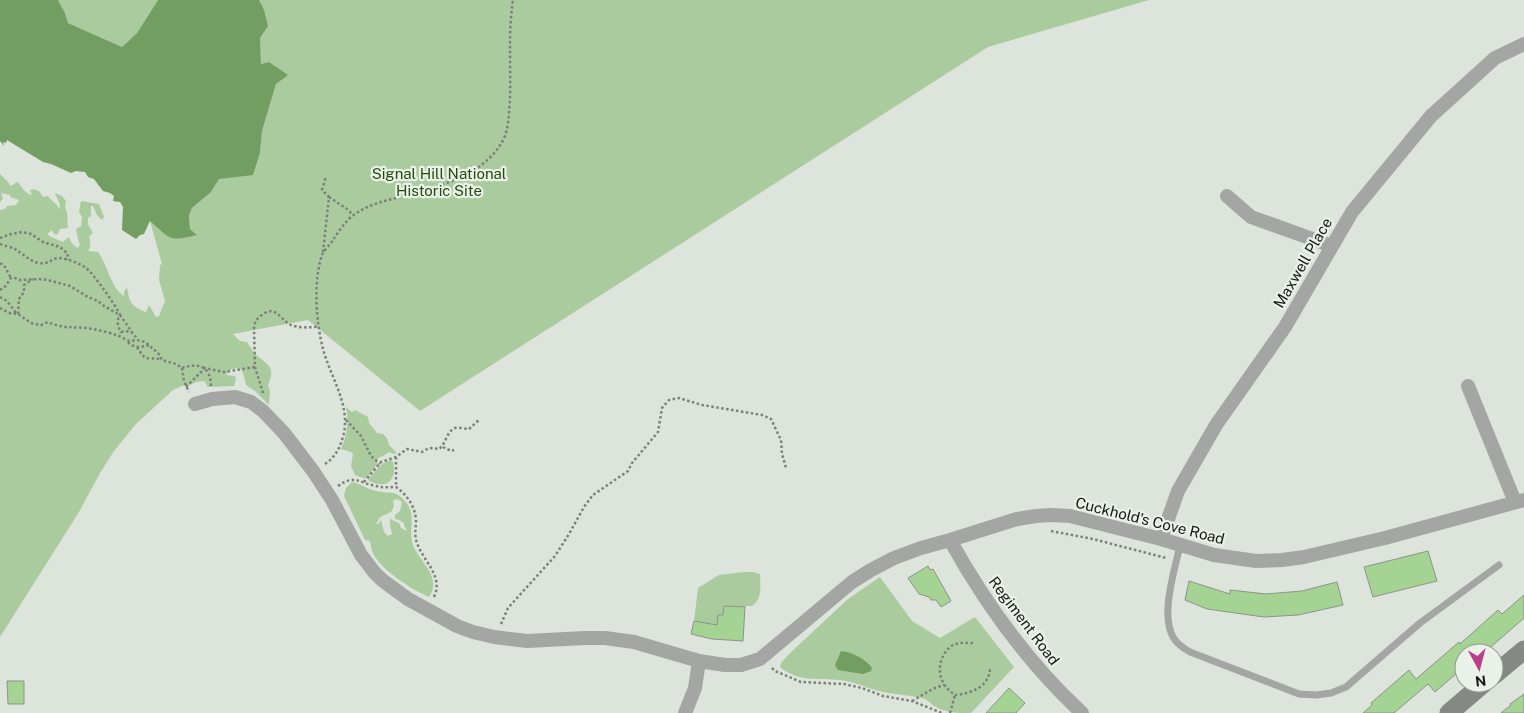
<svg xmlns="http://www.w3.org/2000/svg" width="1524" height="713" viewBox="0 0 1524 713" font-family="'Public Sans',sans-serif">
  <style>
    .green { fill: #aacb9d; fill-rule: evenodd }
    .water { fill: #729e61 }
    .building { fill: #a5d393; stroke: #8d938a }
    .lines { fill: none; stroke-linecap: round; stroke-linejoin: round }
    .path { stroke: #7b807a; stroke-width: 2.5; stroke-dasharray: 2.5 2.5; stroke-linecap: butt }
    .lane { stroke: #a3a6a2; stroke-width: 7 }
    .street { stroke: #a3a6a2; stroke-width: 14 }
    .secondary { stroke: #848983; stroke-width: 19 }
    .labels { text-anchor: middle; stroke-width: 4.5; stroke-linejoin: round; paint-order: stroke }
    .park-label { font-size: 15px; fill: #224c0b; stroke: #eaf1e8 }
    .street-label { font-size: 15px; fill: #131613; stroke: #eaf1e8 }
  </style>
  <rect width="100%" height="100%" fill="#dde4db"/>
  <!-- green -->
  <path class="green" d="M 58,0 L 158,0 L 137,33 L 122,47 L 68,23 L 65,13 Z
    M 258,0 L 1149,0 L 988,47 L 420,411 L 308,320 L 233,334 L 240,341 L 247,342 C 251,348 254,354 260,358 C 272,367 274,371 268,385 L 270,391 L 269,405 L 255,391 L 246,385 L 243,373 L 240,368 L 231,369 L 226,375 L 235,376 L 236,379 L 234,386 L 208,387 L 204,381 L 196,382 L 190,385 L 182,386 L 173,390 L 136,424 L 114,451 L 100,473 L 79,512 L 0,637 L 0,210 L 5,209 L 7,206 L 16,205 L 19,200 L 10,197 L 10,195 L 1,193 L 3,199 L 0,202 L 0,174 L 9,183 L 10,186 L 18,182 C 22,187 25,194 32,195 L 30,190 L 33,189 L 39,191 L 43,197 L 48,196 C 52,202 57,203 59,209 L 60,205 L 55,193 L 62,196 L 66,201 L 65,207 L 67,212 L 68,228 L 60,229 L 57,235 L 53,233 L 52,230 L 47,234 L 51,237 L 63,242 L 69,237 L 71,242 L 77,248 L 80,245 L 78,239 L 76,229 L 81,226 L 82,217 L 79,212 L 81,201 L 99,204 L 104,217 L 102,220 L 97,215 L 93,206 L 91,206 L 91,216 L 88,218 L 88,224 L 93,233 L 89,237 C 91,242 91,247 88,251 L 98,252 C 108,266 111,288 124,296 L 124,292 L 127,287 C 129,301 131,307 146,312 L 149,305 L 156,317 L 159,316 L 165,301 L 159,280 L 160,265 L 162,264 L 150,221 L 196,234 L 190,229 L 189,217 L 192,208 L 211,192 L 219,179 L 253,174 L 260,153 L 262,131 L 276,84 L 287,75 L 269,62 L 261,64 Z
    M 346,407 L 352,412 L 355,410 L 368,417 L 369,423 L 377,433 L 383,434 L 387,438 L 389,445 L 397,453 L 393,454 L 390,452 C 388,453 376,459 375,461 L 378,463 L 367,478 L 363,478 L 355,475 L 351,466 L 353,454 L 351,452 L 341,449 C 347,435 349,422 346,407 Z
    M 392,460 C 394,464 394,467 394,472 C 391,487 381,486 369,481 L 368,479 C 378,471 378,463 392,460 Z
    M 352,482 C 362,484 370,491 381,492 C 389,493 395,491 402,498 C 419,513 407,528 413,545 C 419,561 443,578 429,597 C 411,589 381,570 373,553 C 371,549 371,545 370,541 L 365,540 L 344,496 L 346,488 ZM 395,499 L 399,500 L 402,502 L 400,511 L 395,515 L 395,519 L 399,520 L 404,523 L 404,525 L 407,531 L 401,528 L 399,523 L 392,520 L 390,518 L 390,525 L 392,534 L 388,536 L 384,532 L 381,520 L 378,524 L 376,524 L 380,517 L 391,512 L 394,507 L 393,501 Z
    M 744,572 L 753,572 L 760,574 C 760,586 763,598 752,606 L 746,606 L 745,607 L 724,606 L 723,615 L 718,615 L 717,625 L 706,626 L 706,623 L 694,621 L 698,588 L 719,575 Z
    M 880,577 L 912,621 L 940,638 L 975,617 L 1014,667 L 971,713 C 958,713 946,713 934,706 C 931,704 929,701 925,699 C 912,695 897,695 883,692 C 868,689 855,681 839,680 C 818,678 797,682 780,667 L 781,663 L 788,655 L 848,599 Z"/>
  <!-- water -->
  <path class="water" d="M 0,0 L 58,0 L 65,13 L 68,23 L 122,47 L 137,33 L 158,0 L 259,0 L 264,10 L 268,26 L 260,38 L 261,64 L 269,62 L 288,75 L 276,84 L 262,131 L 260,153 L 253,175 L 219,179 L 211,192 L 192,208 L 189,216 L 190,229 L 197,235 C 168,242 171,239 150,221 L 144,234 L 140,235 L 136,239 L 122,230 L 123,207 L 120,202 L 113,201 L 114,196 L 110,193 L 103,191 L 94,179 L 88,177 L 85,172 L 76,171 L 71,173 L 51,164 L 43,162 L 7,140 L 6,143 L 3,142 L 4,146 L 0,141 Z
    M 841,651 C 852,652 866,659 872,668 L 871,671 L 863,674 L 838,670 L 835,665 Z"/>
  <!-- building -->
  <path class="building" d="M 1428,551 L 1437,581 L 1373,597 L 1364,567 Z
    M 928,566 L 930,570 L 933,569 L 951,601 L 941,607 L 936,600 L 931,600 L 929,597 L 919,594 L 908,578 Z
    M 1189,581 L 1230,594 L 1230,590 L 1266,594 L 1302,591 L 1337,582 L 1343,605 L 1298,615 L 1264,617 L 1207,609 L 1185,600 Z
    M 1524,595 L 1524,618 L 1484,653 L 1464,653 L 1464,667 L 1435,692 L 1428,684 L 1394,713 L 1363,713 L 1372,705 L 1371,703 L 1409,670 L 1416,679 L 1459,642 L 1460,644 L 1498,610 L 1502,614 Z
    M 724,606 L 745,607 L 743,641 L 712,639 L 691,634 L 694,621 L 717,625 L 718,615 L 723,615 Z
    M 7,681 L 24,681 L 24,704 L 8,704 Z
    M 1009,688 L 1025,703 L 1016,713 L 986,713 Z
    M 1524,694 L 1524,713 L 1501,713 L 1511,705 L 1510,704 Z"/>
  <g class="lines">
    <!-- path -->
    <path class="path" d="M 329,197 L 347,209 L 353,215
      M 0,238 L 11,234 L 22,232 L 31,234 L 43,242 L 60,247 L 68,254 L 67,260
      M 0,244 C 5,246 11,247 15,249 C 23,254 29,261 39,263 C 49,265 53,257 60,258 C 68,259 79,263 86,268 C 93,273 117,307 120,315 C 116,322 118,326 121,333
      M 323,252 L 329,197 L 322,190 L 326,176
      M 0,263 L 5,267 L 11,278
      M 0,290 L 4,288 L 11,278 L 15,278 L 19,280 L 39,279 L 48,280 L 70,286 L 88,297 L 98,301 L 104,306 L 120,315 L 132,332
      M 0,297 L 7,301 L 16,313
      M 0,308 L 9,313 L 18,314 L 31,323 L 41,325 L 48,322 C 60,328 72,327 86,328 C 94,329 108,332 116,335 C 121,336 125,340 130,341 L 137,340 L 145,342 L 158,353 L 162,360 L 176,364 L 182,368 L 184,381 L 189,392
      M 18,314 L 19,299 L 24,292 L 24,285 L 33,279
      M 121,332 C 129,330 134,332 137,340
      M 128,342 C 135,349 141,347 150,345
      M 137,347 C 146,362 146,357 160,359
      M 182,368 C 200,362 211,367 211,387
      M 186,387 L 205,368 L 224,372 L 255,367
      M 263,393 L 255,367 L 254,328 C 255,321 257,318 262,315 C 276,304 280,320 291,325 C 298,328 311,328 319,326
      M 346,420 L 361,436 L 371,456 L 380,464
      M 443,447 L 451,451 L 454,450
      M 396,457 L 396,487
      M 325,464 C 334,458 339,450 342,440 C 353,408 331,379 323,349 C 316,322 313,282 322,255 C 324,250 330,245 333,240 C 339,231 346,220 355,214 C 371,203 389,200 408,195 C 443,185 489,173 505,136 C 509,124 509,111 510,98 C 511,65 508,33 513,0
      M 364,482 L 381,462 L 396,457 L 407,449 L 422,452 L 429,448 L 439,449 C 446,444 446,432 455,428 C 459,427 465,429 469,429 L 480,419
      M 338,486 C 355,474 359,483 376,486 C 382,488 389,487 396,487 C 407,495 415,506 416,520 C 416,528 414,535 417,543 C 423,561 444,576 434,597
      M 1051,531 L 1093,539 L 1166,558
      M 501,624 L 508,608 L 555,556 L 569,534 L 584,507 L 593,495 L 628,471 L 632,463 L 658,432 L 662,408 L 669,400 L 679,398 L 702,405 L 762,415 L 771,419 L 781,440 L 782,454 L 786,468
      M 973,643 C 966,643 960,642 953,645 C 940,653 936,671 944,684 C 946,688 951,692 955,695 C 971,694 990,686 990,668
      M 772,668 L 775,671 L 801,682 L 844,684 L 862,688 L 883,696 L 912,701 L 942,713
      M 912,701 C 923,695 932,688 944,685
      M 950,713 L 955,695"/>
    <!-- lane -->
    <path class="lane" d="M 1180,545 C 1175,570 1160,613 1173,637 C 1177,644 1183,648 1190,652 L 1299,694 L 1316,695 L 1331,693 L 1346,687 L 1420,623 L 1499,565"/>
    <!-- street -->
    <path class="street" d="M 1227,196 L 1251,217 L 1332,246
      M 1468,386 L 1515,502
      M 195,404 L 212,399 L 235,397 L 251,402 L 263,411 L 284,433 L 313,471 L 332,500 L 361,555 L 374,572 L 382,580 L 408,599 L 457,626 L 473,632 L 494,637 L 527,641 L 585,638 L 605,638 L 634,642 L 699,661 L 725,665 L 741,665 L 760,659 L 852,582 L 871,570 L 894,558 L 921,548 L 950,540 L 1017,519 L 1036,516 L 1051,515 L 1070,516 L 1161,539 L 1214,555 L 1256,561 L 1282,560 L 1304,557 L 1385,538 L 1524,500
      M 1161,539 L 1178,491 L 1216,425 L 1285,327 L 1352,212 L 1431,116 L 1495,58 L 1524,44
      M 950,540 C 986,605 1028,663 1082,713
      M 685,713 L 695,688 L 699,661"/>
    <!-- secondary -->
    <path class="secondary" d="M 1494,675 L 1524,650
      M 1449,713 L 1484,683"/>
  </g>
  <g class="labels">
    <!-- park labels -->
    <g class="park-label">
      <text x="439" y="179">Signal Hill National<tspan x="439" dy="17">Historic Site</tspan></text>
    </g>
    <!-- street labels -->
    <g class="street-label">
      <text transform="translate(1303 263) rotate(-60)" y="5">Maxwell Place</text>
      <text transform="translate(1150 521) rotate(14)" y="5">Cuckhold's Cove Road</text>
      <text transform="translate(1024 621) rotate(53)" y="5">Regiment Road</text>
    </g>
  </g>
  <!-- north arrow -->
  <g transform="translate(1479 668) rotate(173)"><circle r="24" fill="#eaf1e8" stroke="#949993"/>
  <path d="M0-4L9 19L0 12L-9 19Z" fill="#bc3d8a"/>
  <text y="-8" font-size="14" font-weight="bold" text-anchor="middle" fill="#131613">N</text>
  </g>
</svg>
